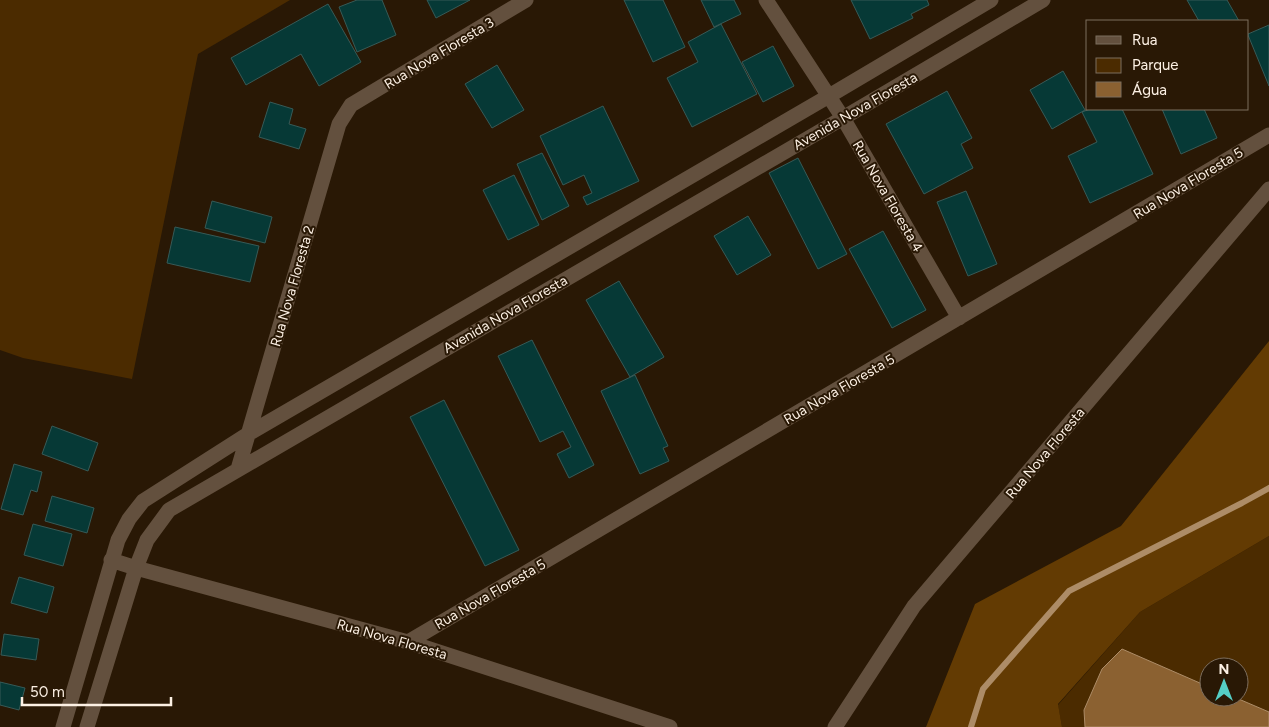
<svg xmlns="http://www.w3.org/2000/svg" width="1269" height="727" viewBox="0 0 1269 727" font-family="Figtree,sans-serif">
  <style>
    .green { fill: #4b2b00; fill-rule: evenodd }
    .forest { fill: #633b03 }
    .water { fill: #8b6131; stroke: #ad8c67 }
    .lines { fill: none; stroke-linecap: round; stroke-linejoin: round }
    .stream { stroke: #ad8c67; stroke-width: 6 }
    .building { fill: #063936; stroke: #375a57 }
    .street { stroke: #63503e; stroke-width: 15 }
    .labels { text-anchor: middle; stroke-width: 4; stroke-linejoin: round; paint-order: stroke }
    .street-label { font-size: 14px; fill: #fcf0e4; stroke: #291805 }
  </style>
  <rect width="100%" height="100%" fill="#291805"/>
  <!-- green -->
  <path class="green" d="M 0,0 L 290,0 L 198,54 L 132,379 L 23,358 L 0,350 Z
    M 1269,536 L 1269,727 L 1062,727 L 1058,705 L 1140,612 ZM 1209,667 L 1239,667 L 1239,697 L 1209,697 Z"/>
  <!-- forest -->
  <path class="forest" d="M 1269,341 L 1269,536 L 1140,612 L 1058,704 L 1062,727 L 926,727 L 975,604 L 1121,526 Z"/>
  <!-- water -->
  <path class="water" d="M 1122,649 L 1209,687 L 1209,697 L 1234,697 L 1269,712 L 1269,727 L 1085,727 L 1084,710 L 1102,669 Z"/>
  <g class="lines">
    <!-- stream -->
    <path class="stream" d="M 971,727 L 983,689 L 1069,591 L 1242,503 L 1269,488"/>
  </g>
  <!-- building -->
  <path class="building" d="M 357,0 L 382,0 L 396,35 L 357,52 L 339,7 Z
    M 427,0 L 470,0 L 436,18 Z
    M 624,0 L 663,0 L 685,47 L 653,62 Z
    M 701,0 L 734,0 L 741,14 L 714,27 Z
    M 851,0 L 927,0 L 929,5 L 911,14 L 913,18 L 870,39 Z
    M 1187,0 L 1227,0 L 1239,21 L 1199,21 Z
    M 328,4 L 361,62 L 319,86 L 301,54 L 246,85 L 231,58 Z
    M 721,24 L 757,94 L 692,127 L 667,78 L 698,62 L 688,42 Z
    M 1269,25 L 1269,86 L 1248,35 L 1248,34 Z
    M 773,46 L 794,86 L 763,102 L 742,62 Z
    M 497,65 L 524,110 L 492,128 L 465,84 Z
    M 1063,71 L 1085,110 L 1052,129 L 1030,90 Z
    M 947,91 L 972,138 L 961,144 L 973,168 L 924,194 L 886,124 Z
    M 270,102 L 293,109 L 289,124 L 306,129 L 299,149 L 259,137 Z
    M 603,106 L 639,181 L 587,205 L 583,197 L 592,193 L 584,175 L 563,185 L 540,136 Z
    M 1090,109 L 1122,109 L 1153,174 L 1090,203 L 1068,156 L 1097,142 L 1082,112 Z
    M 1162,109 L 1204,109 L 1217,138 L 1181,154 Z
    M 542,153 L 569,206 L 542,220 L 517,164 Z
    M 798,158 L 847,254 L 818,269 L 769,173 Z
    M 514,175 L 539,225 L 508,240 L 483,190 Z
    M 966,191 L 997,264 L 968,276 L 937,202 Z
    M 212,201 L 272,217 L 265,243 L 205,228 Z
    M 748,216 L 771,255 L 737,275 L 714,236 Z
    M 175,227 L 259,246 L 250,282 L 167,263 Z
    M 883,231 L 926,310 L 892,328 L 849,249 Z
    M 619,281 L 664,357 L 630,377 L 586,300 Z
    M 532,340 L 594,465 L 569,478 L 557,454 L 571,447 L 563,431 L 540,442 L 498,356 Z
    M 635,375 L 668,446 L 663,448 L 669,461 L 640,474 L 601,391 Z
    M 444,400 L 519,550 L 485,566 L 410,417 Z
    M 52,426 L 98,443 L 88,471 L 42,454 Z
    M 14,464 L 42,472 L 37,492 L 31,490 L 23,515 L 1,509 Z
    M 52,496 L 94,508 L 87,533 L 45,521 Z
    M 33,524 L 72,534 L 63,566 L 24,555 Z
    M 19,577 L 54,587 L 47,613 L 11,603 Z
    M 4,634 L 39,639 L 36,660 L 1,655 Z
    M 0,682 L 25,688 L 19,710 L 0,705 Z"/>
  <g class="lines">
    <!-- street -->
    <path class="street" d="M 766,0 L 843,118 L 959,318
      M 238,469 L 339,124 L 351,105 L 526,0
      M 111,560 L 136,568 L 408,642 L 670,727
      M 408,642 L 1269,135
      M 63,727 L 118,540 L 129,519 L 143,501 L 248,434 L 829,96 L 991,0
      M 87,727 L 136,568 L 147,540 L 169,510 L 843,118 L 1043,0
      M 835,727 L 914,606 L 1269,189"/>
  </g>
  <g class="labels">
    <!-- street labels -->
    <g class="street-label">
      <text transform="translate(439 53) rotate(-31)" y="5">Rua Nova Floresta 3</text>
      <text transform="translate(855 111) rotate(-30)" y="5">Avenida Nova Floresta</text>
      <text transform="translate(1188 183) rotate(-31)" y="5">Rua Nova Floresta 5</text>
      <text transform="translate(888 196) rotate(60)" y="5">Rua Nova Floresta 4</text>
      <text transform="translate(292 286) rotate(-74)" y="5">Rua Nova Floresta 2</text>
      <text transform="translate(505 314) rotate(-30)" y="5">Avenida Nova Floresta</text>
      <text transform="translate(839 389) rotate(-30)" y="5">Rua Nova Floresta 5</text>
      <text transform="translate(1045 453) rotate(-50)" y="5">Rua Nova Floresta</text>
      <text transform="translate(490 594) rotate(-30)" y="5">Rua Nova Floresta 5</text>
      <text transform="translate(392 639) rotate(16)" y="5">Rua Nova Floresta</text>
    </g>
  </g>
  <!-- legend -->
  <rect x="1086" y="20" width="162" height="90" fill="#291805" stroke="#7d6e5e"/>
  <rect x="1096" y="36" width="25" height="8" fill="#63503e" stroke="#7d6e5e"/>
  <text x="1132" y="45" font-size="15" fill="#fcf0e4">Rua</text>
  <rect x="1096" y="58" width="25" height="15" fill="#4b2b00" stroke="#7d6e5e"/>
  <text x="1132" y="70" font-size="15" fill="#fcf0e4">Parque</text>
  <rect x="1096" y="82" width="25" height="15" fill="#8b6131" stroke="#7d6e5e"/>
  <text x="1132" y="95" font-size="15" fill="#fcf0e4">Água</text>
  <!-- north arrow -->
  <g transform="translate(1224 682)"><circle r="24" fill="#291805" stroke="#7d6e5e"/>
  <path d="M0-4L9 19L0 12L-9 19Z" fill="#55cec5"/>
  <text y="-8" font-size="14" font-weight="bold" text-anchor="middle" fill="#fcf0e4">N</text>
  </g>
  <!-- scale -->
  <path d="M22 697v8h149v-8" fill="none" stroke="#fcf0e4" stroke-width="2.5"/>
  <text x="30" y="697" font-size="15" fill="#fcf0e4" stroke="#291805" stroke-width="4" paint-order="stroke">50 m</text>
</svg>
